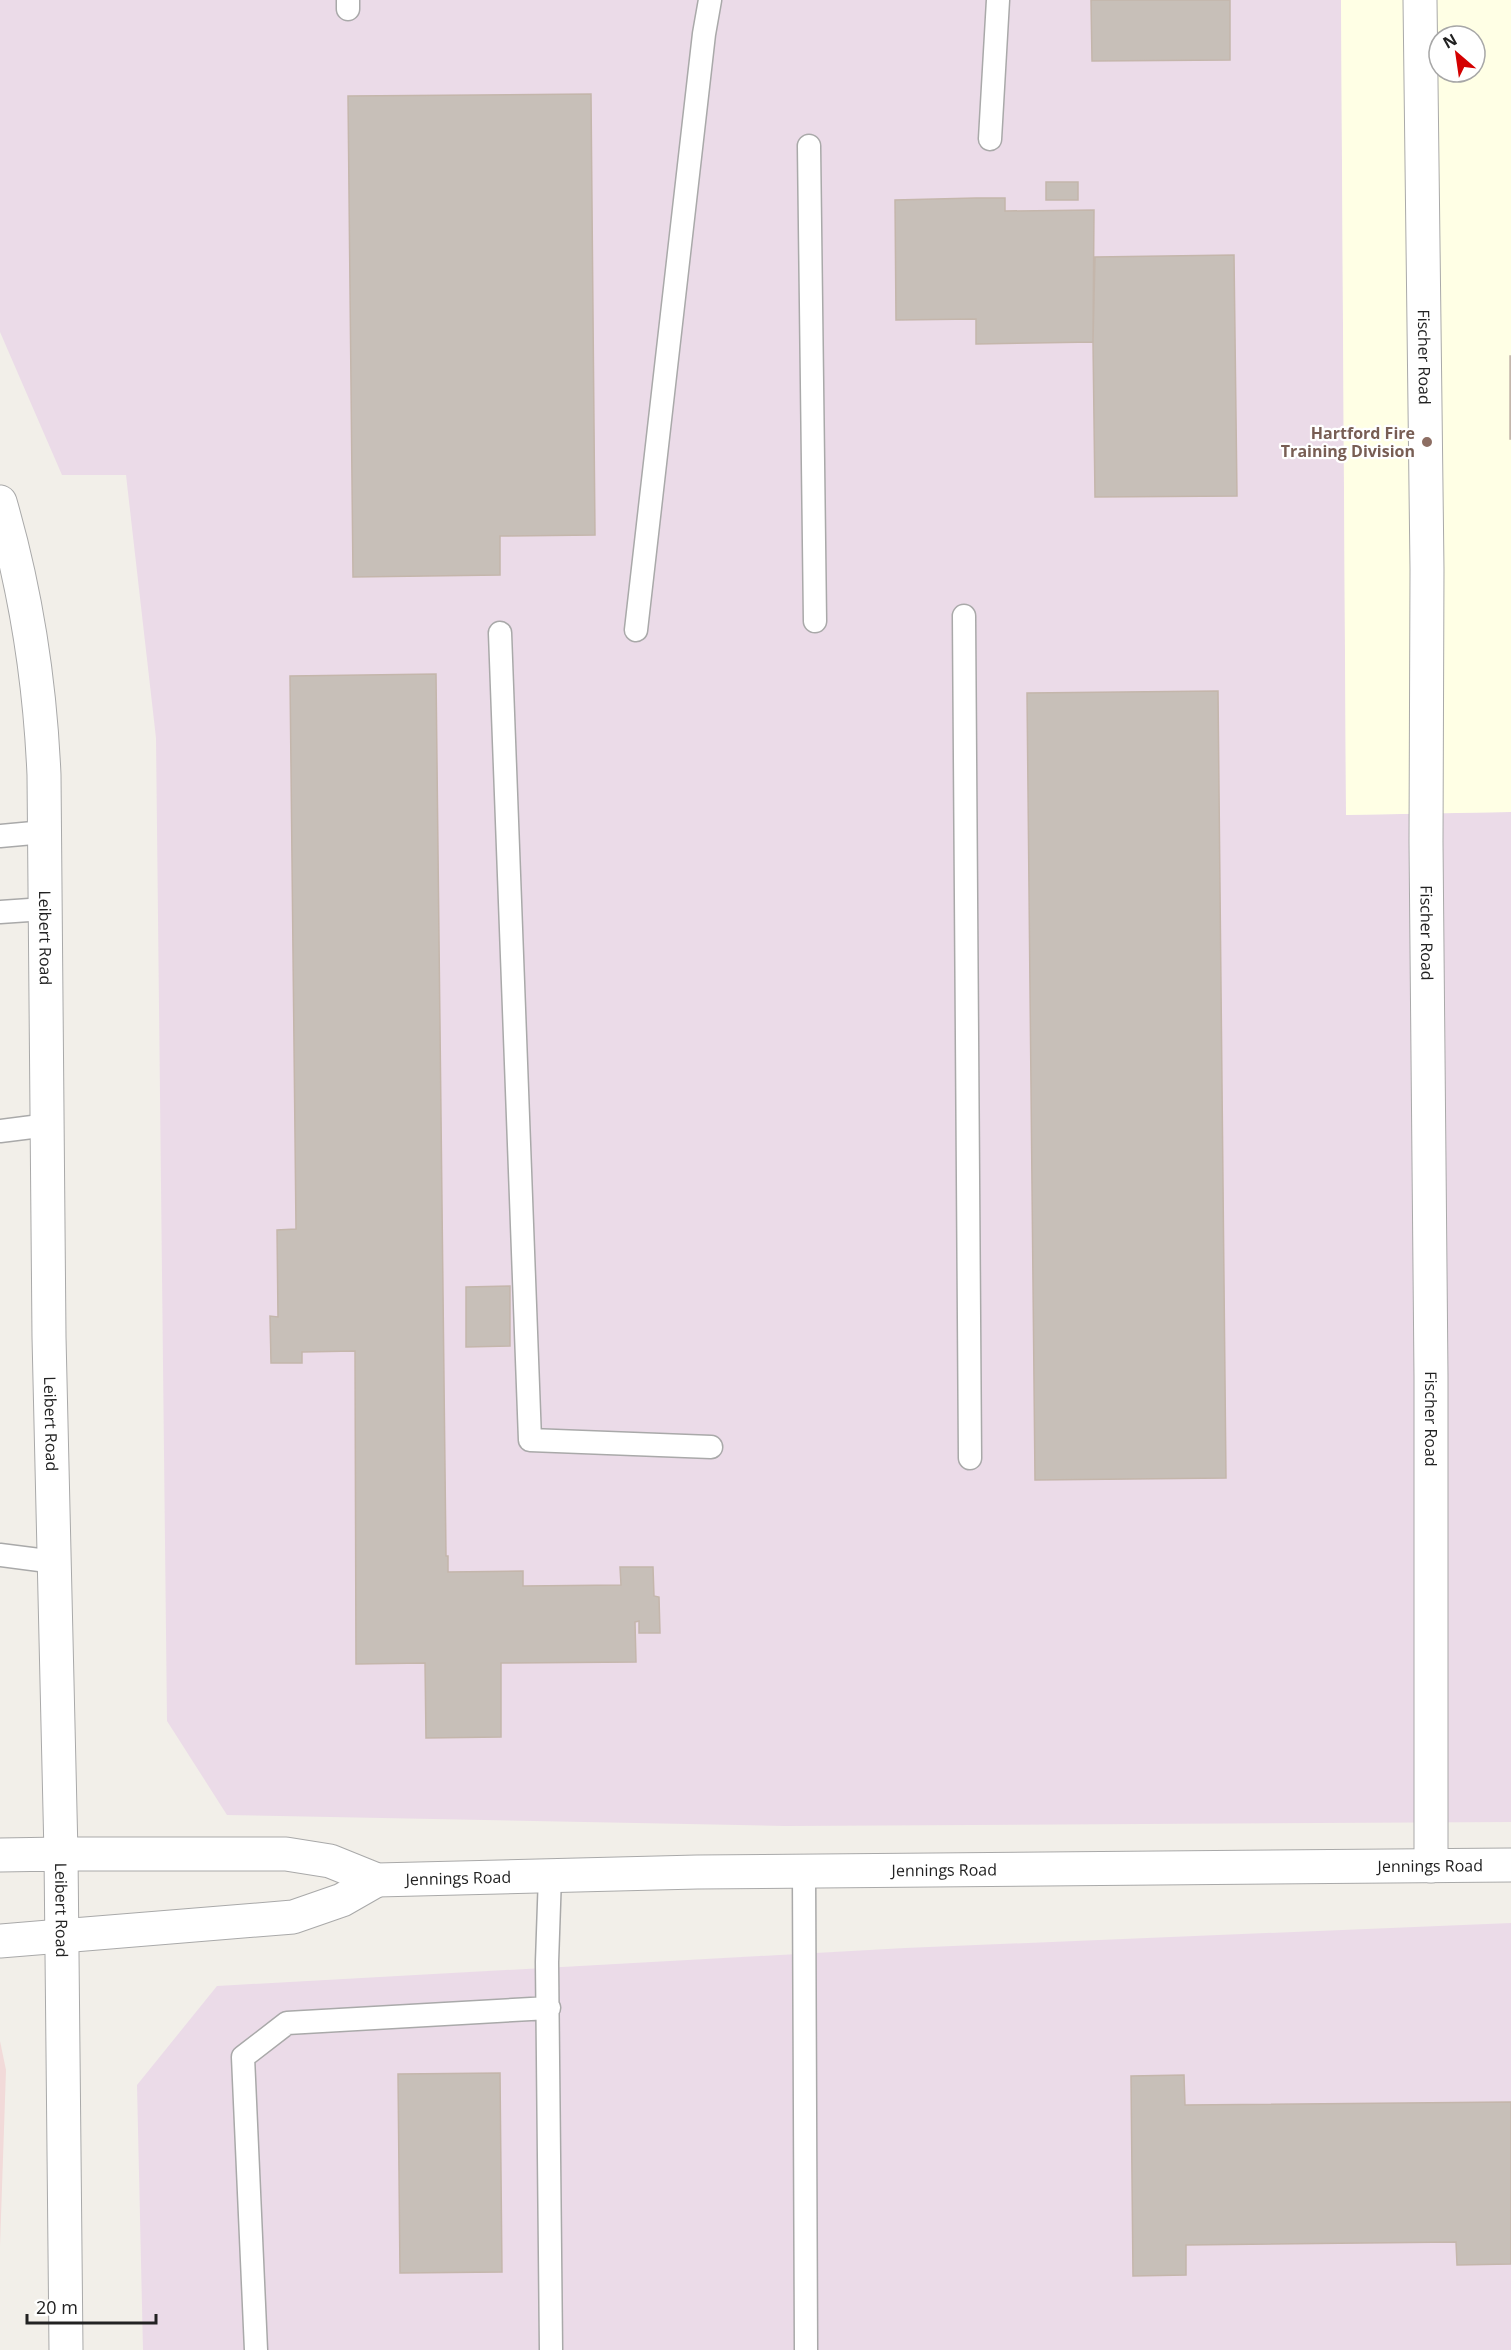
<svg xmlns="http://www.w3.org/2000/svg" width="1511" height="2350" viewBox="0 0 1511 2350" font-family="'Open Sans',sans-serif">
  <style>
    .commercial { fill: #f2dad9 }
    .industrial { fill: #ebdbe8 }
    .education { fill: #ffffe5; fill-rule: evenodd }
    .building { fill: #c7bfb8; stroke: #c4b6ab; stroke-width: 1.5 }
    .lines { fill: none; stroke-linecap: round; stroke-linejoin: round }
    .service-casing { stroke: #a9a9a9; stroke-width: 25 }
    .minor-casing { stroke: #a9a9a9; stroke-width: 35 }
    .tertiary-casing { stroke: #a9a9a9; stroke-width: 35 }
    .service { stroke: #fff; stroke-width: 22 }
    .minor { stroke: #fff; stroke-width: 33 }
    .tertiary { stroke: #fff; stroke-width: 33 }
    .education-dot { fill: #8d6e63; stroke: #fff; stroke-width: 2 }
    .labels { text-anchor: middle; stroke-width: 4.5; stroke-linejoin: round; paint-order: stroke }
    .street-label { font-size: 16px; fill: #222; stroke: #fff }
    .education-label { font-size: 16px; font-weight: bold; fill: #785e54; stroke: #fff; text-anchor: end }
  </style>
  <rect width="100%" height="100%" fill="#f2efe9"/>
  <!-- commercial -->
  <path class="commercial" d="M 0,2041 L 6,2070 L 0,2246 Z"/>
  <!-- industrial -->
  <path class="industrial" d="M 0,0 L 1341,0 L 1346,815 L 1511,812 L 1511,1822 L 785,1826 L 227,1815 L 167,1721 L 156,738 L 126,475 L 62,475 L 0,332 Z
    M 1511,1923 L 1511,2350 L 143,2350 L 137,2085 L 217,1986 L 905,1948 Z"/>
  <!-- education -->
  <path class="education" d="M 1341,0 L 1511,0 L 1511,812 L 1346,815 ZM 1439,36 L 1475,36 L 1475,72 L 1439,72 Z"/>
  <!-- building -->
  <path class="building" d="M 1091,0 L 1230,0 L 1230,60 L 1092,61 Z
    M 591,94 L 595,535 L 500,536 L 500,575 L 353,577 L 348,96 Z
    M 1046,182 L 1078,182 L 1078,200 L 1046,200 Z
    M 976,198 L 1005,198 L 1005,211 L 1094,210 L 1093,342 L 976,344 L 976,319 L 896,320 L 895,200 Z
    M 1234,255 L 1237,496 L 1095,497 L 1093,342 L 1095,257 Z
    M 1510,356 L 1511,356 L 1511,439 L 1510,439 Z
    M 436,674 L 446,1556 L 448,1556 L 448,1572 L 523,1571 L 523,1586 L 621,1585 L 620,1567 L 653,1567 L 654,1596 L 659,1597 L 660,1633 L 639,1633 L 639,1621 L 635,1622 L 636,1662 L 501,1663 L 501,1737 L 426,1738 L 425,1663 L 356,1664 L 355,1351 L 302,1352 L 302,1363 L 271,1363 L 270,1316 L 278,1317 L 277,1230 L 296,1229 L 290,676 Z
    M 1218,691 L 1226,1478 L 1035,1480 L 1027,693 Z
    M 510,1286 L 510,1346 L 466,1347 L 466,1287 Z
    M 500,2073 L 502,2272 L 400,2273 L 398,2074 Z
    M 1184,2075 L 1185,2105 L 1511,2102 L 1511,2264 L 1457,2265 L 1456,2242 L 1186,2245 L 1186,2275 L 1133,2276 L 1131,2076 Z"/>
  <g class="lines">
    <defs>
      <path id="service" d="M 348,9 L 348,0
        M 990,139 L 998,0
        M 809,146 L 815,621
        M 964,616 L 970,1458
        M 636,630 L 704,34 L 710,0
        M 500,633 L 530,1440 L 711,1447
        M 0,836 L 44,832
        M 0,912 L 44,909
        M 0,1131 L 48,1125
        M 0,1555 L 55,1562
        M 804,1871 L 806,2350
        M 550,1875 L 547,1962 L 551,2350
        M 256,2350 L 243,2057 L 287,2023 L 549,2008"/>
      <g id="minor">
        <path id="s1" d="M 1420,0 L 1427,569 L 1426,842 L 1431,1376 L 1431,1866"/>
        <path id="s2" d="M 0,502 C 26,591 40,682 44,775 L 49,1337 L 61,1854 L 286,1854 L 330,1861 L 377,1880 L 697,1872 L 1511,1865"/>
        <path d="M 61,1936 L 293,1917 L 342,1900 L 377,1880"/>
      </g>
      <g id="tertiary">
        <path id="s3" d="M 0,1855 L 61,1854 L 66,2350"/>
        <path d="M 0,1941 L 61,1936"/>
      </g>
    </defs>
    <!-- service casing -->
    <use href="#service" class="service-casing"/>
    <!-- minor casing -->
    <use href="#minor" class="minor-casing"/>
    <!-- tertiary casing -->
    <use href="#tertiary" class="tertiary-casing"/>
    <!-- service -->
    <use href="#service" class="service"/>
    <!-- minor -->
    <use href="#minor" class="minor"/>
    <!-- tertiary -->
    <use href="#tertiary" class="tertiary"/>
  </g>
  <!-- markers -->
  <circle class="education-dot" cx="1427" cy="442" r="6"/>
  <g class="labels">
    <!-- street labels -->
    <g class="street-label">
      <text dy="6" stroke="none"><textPath href="#s1" startOffset="357">Fischer Road</textPath></text>
      <text dy="6" stroke="none"><textPath href="#s1" startOffset="933">Fischer Road</textPath></text>
      <text dy="6" stroke="none"><textPath href="#s2" startOffset="440">Leibert Road</textPath></text>
      <text dy="6" stroke="none"><textPath href="#s1" startOffset="1419">Fischer Road</textPath></text>
      <text dy="6" stroke="none"><textPath href="#s2" startOffset="926">Leibert Road</textPath></text>
      <text dy="6" stroke="none"><textPath href="#s2" startOffset="2730">Jennings Road</textPath></text>
      <text dy="6" stroke="none"><textPath href="#s2" startOffset="2244">Jennings Road</textPath></text>
      <text dy="6" stroke="none"><textPath href="#s2" startOffset="1758">Jennings Road</textPath></text>
      <text dy="6" stroke="none"><textPath href="#s3" startOffset="117">Leibert Road</textPath></text>
    </g>
    <!-- education labels -->
    <g class="education-label">
      <text x="1415" y="439">Hartford Fire<tspan x="1415" dy="18">Training Division</tspan></text>
    </g>
  </g>
  <!-- north arrow -->
  <g transform="translate(1457 54) rotate(331)"><circle r="28" fill="#ffffff" stroke="#a7a7a7" stroke-width="1.5"/>
  <path d="M0-4.5L10 22L0 15L-10 22Z" fill="#d40000"/>
  <text y="-9" font-size="16" font-weight="bold" text-anchor="middle" fill="#222222">N</text>
  </g>
  <!-- scale -->
  <path d="M27 2314v9h129v-9" fill="none" stroke="#222222" stroke-width="3"/>
  <text x="36" y="2314" font-size="18" fill="#222222" stroke="#ffffff" stroke-width="4.5" paint-order="stroke">20 m</text>
</svg>
